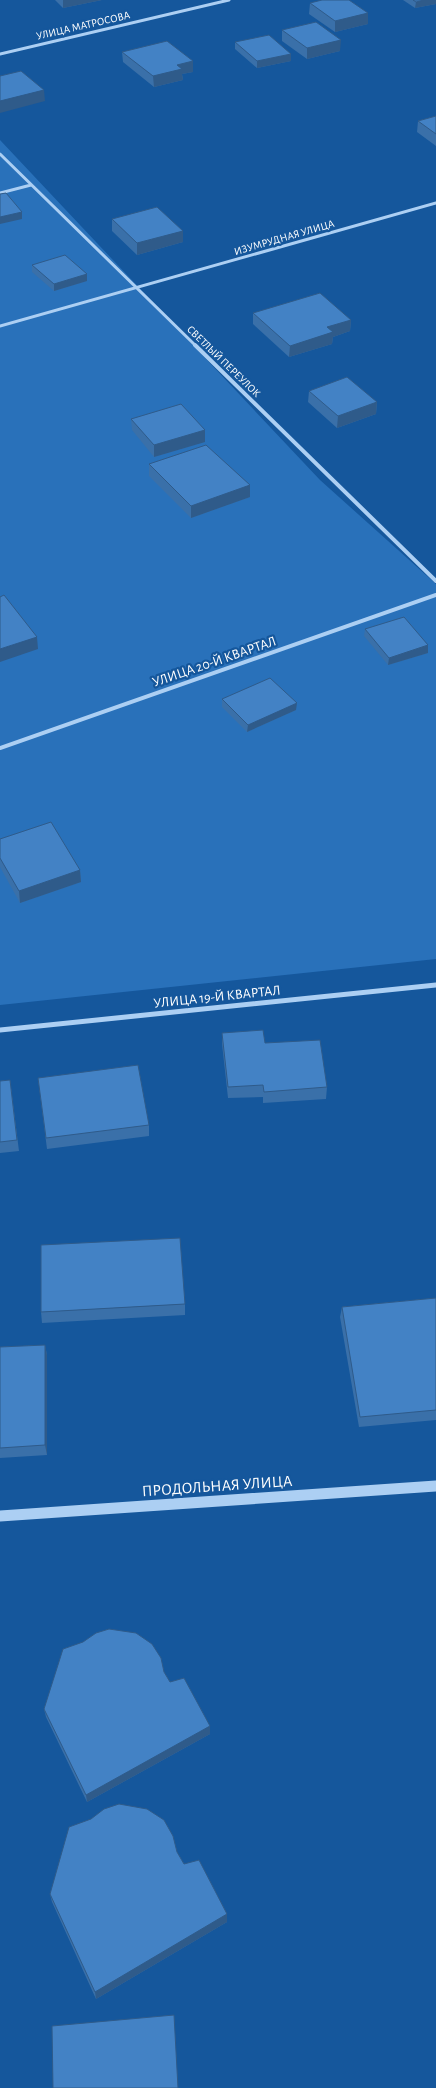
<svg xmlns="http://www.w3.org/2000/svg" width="436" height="2088" viewBox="0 0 436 2088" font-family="'Alegreya Sans',sans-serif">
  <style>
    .green { fill: #2971ba }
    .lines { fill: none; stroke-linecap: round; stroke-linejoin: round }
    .minor-far2 { stroke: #accff3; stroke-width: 3 }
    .minor-far1 { stroke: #accff3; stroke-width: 4 }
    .minor { stroke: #accff3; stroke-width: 5 }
    .tertiary { stroke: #accff3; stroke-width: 11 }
    .wall { fill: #3a70a9 }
    .shaded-wall { fill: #2f5b8a }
    .building { fill: #4382c5; stroke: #2f5b8a }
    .labels { text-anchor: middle; stroke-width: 4.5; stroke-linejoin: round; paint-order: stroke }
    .far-street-label { font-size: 11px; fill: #fff; stroke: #15579c }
    .street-label { font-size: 14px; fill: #fff; stroke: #15579c }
    .near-street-label { font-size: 16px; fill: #fff; stroke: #15579c }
  </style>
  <rect width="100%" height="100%" fill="#15579c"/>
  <!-- green -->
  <path class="green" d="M 0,140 L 320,480 L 436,584 L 436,959 L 0,1005 Z"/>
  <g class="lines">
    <!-- minor-far2 -->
    <path class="minor-far2" d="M 0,54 L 229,0
      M 0,154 L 196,346
      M 0,193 L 31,185
      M 0,326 L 436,203"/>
    <!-- minor-far1 -->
    <path class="minor-far1" d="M 195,345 L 436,581
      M 0,748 L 436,595"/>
    <!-- minor -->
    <path class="minor" d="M 0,1030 L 436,985"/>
    <!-- tertiary -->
    <path class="tertiary" d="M 0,1516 L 436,1486"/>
  </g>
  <!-- wall -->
  <path class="wall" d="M 55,0 L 102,0 L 63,8 Z
    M 403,0 L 436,0 L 436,4 L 415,8 Z
    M 310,3 L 368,24 L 335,32 L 309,14 Z
    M 282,30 L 340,51 L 307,59 L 282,41 Z
    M 235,42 L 291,54 L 291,61 L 257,68 L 235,49 Z
    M 122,52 L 193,61 L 193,72 L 182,74 L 183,80 L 154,87 L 123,62 Z
    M 436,116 L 436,146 L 417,132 L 418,121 Z
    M 112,219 L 183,242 L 137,255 L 112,231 Z
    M 32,265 L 87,274 L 87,281 L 54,291 L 32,272 Z
    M 253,313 L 351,320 L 350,331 L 333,337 L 332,344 L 289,357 L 253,324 Z
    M 309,391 L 377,402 L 376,414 L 337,428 L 308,402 Z
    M 131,419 L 205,430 L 205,442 L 154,457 L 132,430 Z
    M 149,464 L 250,497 L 191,518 L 149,476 Z
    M 365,629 L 428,653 L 388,665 L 364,636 Z
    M 222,699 L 296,710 L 247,732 L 222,707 Z
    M 0,839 L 80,870 L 81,882 L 20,903 L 0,867 Z
    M 222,1033 L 265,1043 L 327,1087 L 326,1099 L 263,1103 L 263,1097 L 228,1098 L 222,1044 Z
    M 38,1078 L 149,1125 L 149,1136 L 47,1149 Z
    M 10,1080 L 19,1151 L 0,1153 L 0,1081 Z
    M 436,1298 L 436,1420 L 359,1427 L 340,1317 L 342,1307 Z
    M 185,1304 L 185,1315 L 42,1323 L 41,1312 Z
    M 45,1345 L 47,1355 L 47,1455 L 0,1458 L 0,1347 Z
    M 164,1672 L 170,1682 L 210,1734 L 87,1802 L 46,1717 L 44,1709 Z
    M 177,1852 L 184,1864 L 227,1914 L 227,1922 L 96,1999 L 52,1902 L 50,1894 Z"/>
  <!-- shaded-wall -->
  <path class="shaded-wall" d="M 63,0 L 102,0 L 63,8 Z
    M 424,0 L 436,0 L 436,4 L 415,8 L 416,2 Z
    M 368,13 L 368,24 L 335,32 L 335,21 Z
    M 341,40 L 340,51 L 307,59 L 307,48 Z
    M 291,54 L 291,61 L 257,68 L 257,61 Z
    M 193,61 L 193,72 L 182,74 L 183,80 L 154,87 L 153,76 L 177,65 Z
    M 44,90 L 45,101 L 0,113 L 0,101 Z
    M 22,212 L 22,219 L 0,224 L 0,217 Z
    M 183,231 L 183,242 L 137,255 L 137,243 Z
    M 87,274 L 87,281 L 54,291 L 54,284 Z
    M 351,320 L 350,331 L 333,337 L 332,344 L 289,357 L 290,346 L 327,327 Z
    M 377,402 L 376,414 L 337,428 L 338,416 Z
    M 205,430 L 205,442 L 154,457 L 154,445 Z
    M 250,485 L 250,497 L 191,518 L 191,506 Z
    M 37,637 L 38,649 L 0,662 L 0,649 Z
    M 428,645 L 428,653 L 388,665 L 389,658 Z
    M 297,703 L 296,710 L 247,732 L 248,725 Z
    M 80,870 L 81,882 L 20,903 L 19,891 Z
    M 45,1345 L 47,1355 L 47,1455 L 45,1445 Z
    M 210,1726 L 210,1734 L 87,1802 L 86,1795 Z
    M 227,1914 L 227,1922 L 96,1999 L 95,1992 Z"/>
  <!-- building -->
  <path class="building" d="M 322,0 L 349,0 L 368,13 L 335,21 L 310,3 Z
    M 413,0 L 424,0 L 416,2 Z
    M 316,22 L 341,40 L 307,48 L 282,30 Z
    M 269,35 L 291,54 L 257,61 L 235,42 Z
    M 167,41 L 193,61 L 177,65 L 182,69 L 153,76 L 122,52 Z
    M 21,71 L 44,90 L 0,101 L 0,76 Z
    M 436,116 L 436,134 L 418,121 Z
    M 6,193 L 22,212 L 0,217 L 0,194 Z
    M 157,207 L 183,231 L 137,243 L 112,219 Z
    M 65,255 L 87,274 L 54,284 L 32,265 Z
    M 320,293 L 351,320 L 327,327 L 333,332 L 290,346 L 253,313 Z
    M 347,377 L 377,402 L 338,416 L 309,391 Z
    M 181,404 L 205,430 L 154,445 L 131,419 Z
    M 206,445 L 250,485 L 191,506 L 149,464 Z
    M 4,595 L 37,637 L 0,649 L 0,597 Z
    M 404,617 L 428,645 L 389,658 L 365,629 Z
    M 270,678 L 297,703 L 248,725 L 222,699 Z
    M 51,822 L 80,870 L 19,891 L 0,858 L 0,839 Z
    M 263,1030 L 265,1043 L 320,1040 L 327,1087 L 264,1092 L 263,1085 L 228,1087 L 222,1033 Z
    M 138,1065 L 149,1125 L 46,1138 L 38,1078 Z
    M 10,1080 L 17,1140 L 0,1142 L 0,1081 Z
    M 180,1238 L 185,1304 L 41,1312 L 41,1245 Z
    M 436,1298 L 436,1410 L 360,1417 L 342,1307 Z
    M 45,1345 L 45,1445 L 0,1448 L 0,1347 Z
    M 109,1629 L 136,1633 L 152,1644 L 161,1658 L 164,1672 L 170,1682 L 184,1678 L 210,1726 L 86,1795 L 44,1709 L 63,1649 L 83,1642 L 96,1633 Z
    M 119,1804 L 147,1809 L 164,1820 L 173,1836 L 177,1852 L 184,1864 L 199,1860 L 227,1914 L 95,1992 L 50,1894 L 69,1827 L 91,1819 L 104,1809 Z
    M 174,2015 L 178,2088 L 53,2088 L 52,2026 Z"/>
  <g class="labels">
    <!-- far-street labels -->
    <g class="far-street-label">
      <text transform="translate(83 25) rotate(-13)" y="4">УЛИЦА МАТРОСОВА</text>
      <text transform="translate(284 237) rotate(-16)" y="4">ИЗУМРУДНАЯ УЛИЦА</text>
      <text transform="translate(224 361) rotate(44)" y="4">СВЕТЛЫЙ ПЕРЕУЛОК</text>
    </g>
    <!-- street labels -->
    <g class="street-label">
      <text transform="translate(214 661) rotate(-19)" y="5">УЛИЦА 20-Й КВАРТАЛ</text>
      <text transform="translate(217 996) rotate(-6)" y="5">УЛИЦА 19-Й КВАРТАЛ</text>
    </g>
    <!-- near-street labels -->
    <g class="near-street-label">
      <text transform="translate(217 1485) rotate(-4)" y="6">ПРОДОЛЬНАЯ УЛИЦА</text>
    </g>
  </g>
</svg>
